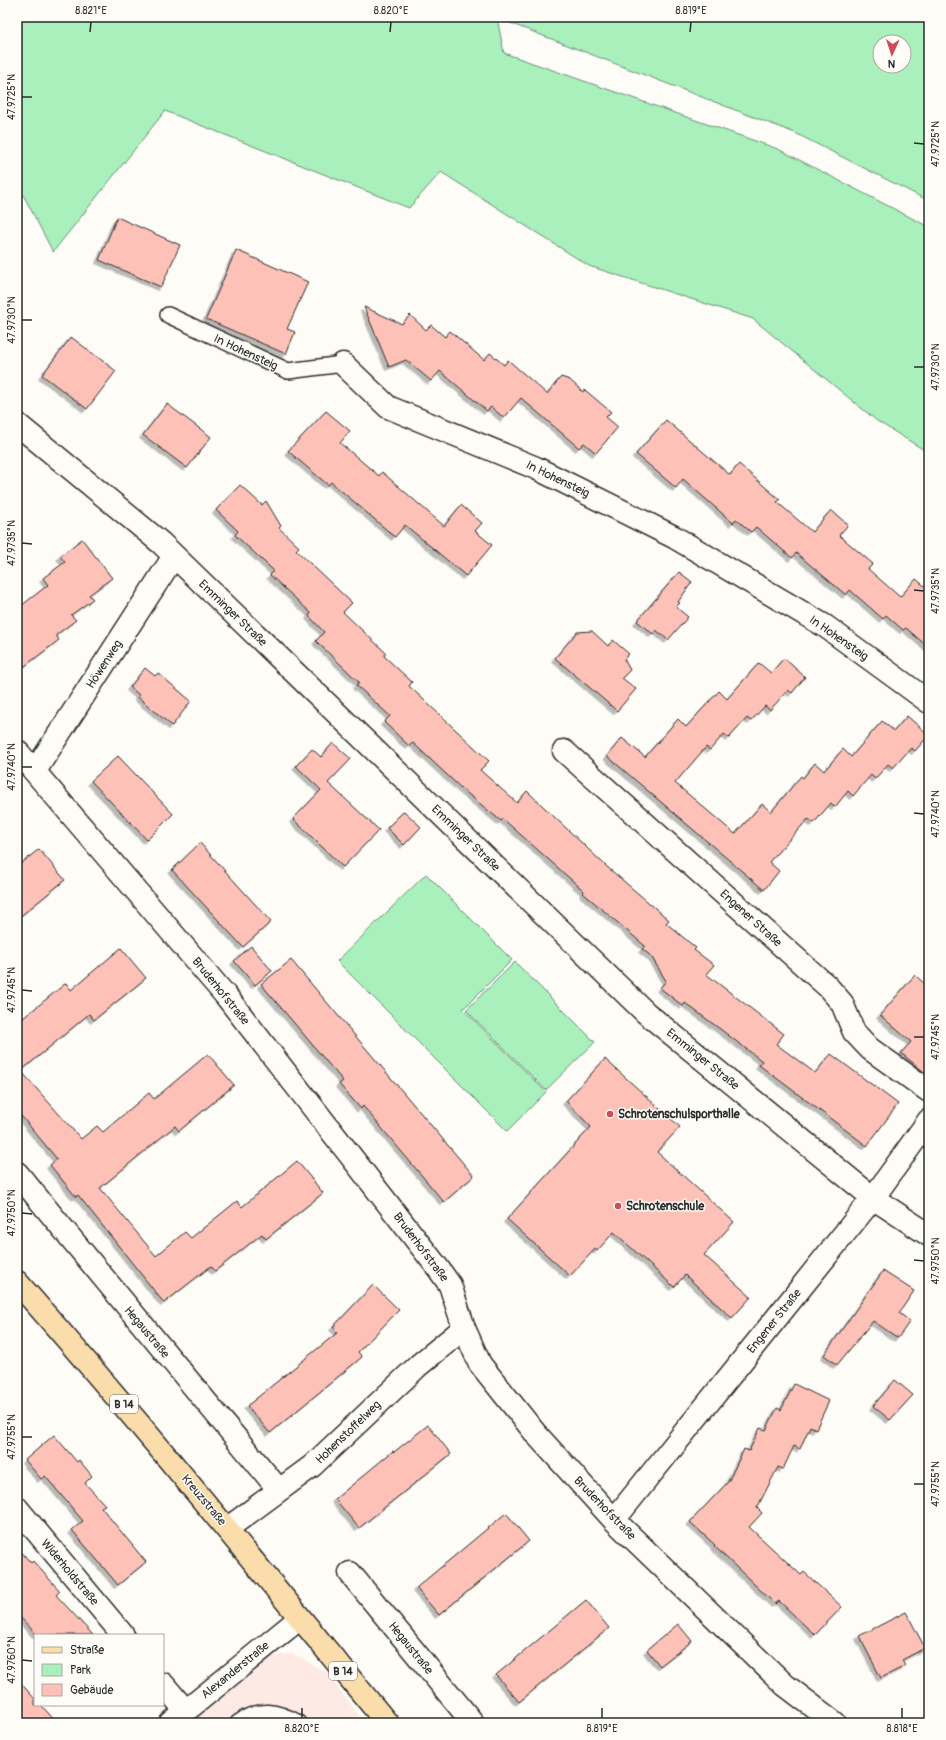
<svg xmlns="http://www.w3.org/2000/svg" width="946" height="1740" viewBox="0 0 946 1740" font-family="Pangolin,sans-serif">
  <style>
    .built { fill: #fdeae4 }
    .green { fill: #a9f0bd; stroke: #6a8e74; fill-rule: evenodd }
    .building { fill: #fdc1b8; stroke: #2b2b2b; filter: url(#shadow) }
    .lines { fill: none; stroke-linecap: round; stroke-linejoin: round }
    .service-casing { stroke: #2b2b2b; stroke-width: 18 }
    .minor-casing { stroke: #2b2b2b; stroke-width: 25 }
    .primary-casing { stroke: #2b2b2b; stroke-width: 25 }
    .service { stroke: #fdfcf7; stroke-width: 15 }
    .minor { stroke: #fdfcf7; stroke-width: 22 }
    .primary { stroke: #faddab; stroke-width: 22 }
    .ticks { fill: none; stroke: #2b2b2b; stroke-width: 1.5 }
    .poi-dot { fill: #d1495b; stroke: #fdfcf7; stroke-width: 1.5 }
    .labels { text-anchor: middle; stroke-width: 3; stroke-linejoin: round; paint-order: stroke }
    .shield { fill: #fdfcf7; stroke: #6a6a68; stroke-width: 1 }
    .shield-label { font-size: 11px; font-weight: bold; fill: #2b2b2b }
    .street-label { font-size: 12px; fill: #2b2b2b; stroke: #fdfcf7 }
    .poi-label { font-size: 12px; font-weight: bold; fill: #2b2b2b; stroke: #fdfcf7; text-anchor: start }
    .neatline { fill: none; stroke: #2b2b2b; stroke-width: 1.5 }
    .ticks-label { font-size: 10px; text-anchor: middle; fill: #2b2b2b }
  </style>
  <defs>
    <filter id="shadow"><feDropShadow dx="-3.5" dy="3.5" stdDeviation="0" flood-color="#0004"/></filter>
  </defs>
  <rect width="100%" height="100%" fill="#fdfcf7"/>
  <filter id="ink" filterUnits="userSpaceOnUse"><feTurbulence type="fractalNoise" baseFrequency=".025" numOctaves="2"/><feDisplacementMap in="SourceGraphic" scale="8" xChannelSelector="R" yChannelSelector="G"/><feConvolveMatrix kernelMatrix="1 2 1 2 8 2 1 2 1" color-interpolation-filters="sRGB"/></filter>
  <g filter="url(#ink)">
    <!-- built -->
    <path class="built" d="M 292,1653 L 326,1672 L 365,1723 L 187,1723 L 257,1660 Z"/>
    <!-- green -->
    <path class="green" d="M 17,17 L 929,17 L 929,201 L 795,133 L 497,18 L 504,53 L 778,149 L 929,227 L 929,453 L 877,421 L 753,319 L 589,266 L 441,172 L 409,208 L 165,111 L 53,252 L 17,183 ZM 880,42 L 904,42 L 904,66 L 880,66 Z
      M 426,874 L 512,960 L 463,1009 L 546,1092 L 507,1131 L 337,961 Z
      M 515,962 L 595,1042 L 546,1090 L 466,1010 Z"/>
    <!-- building -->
    <path class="building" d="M 117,217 L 180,245 L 161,287 L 99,260 Z
      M 236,250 L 308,282 L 287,329 L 295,332 L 286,354 L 206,319 Z
      M 364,307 L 402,324 L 410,315 L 426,330 L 431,325 L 445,337 L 450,331 L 484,360 L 490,353 L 504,365 L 508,360 L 547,394 L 561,377 L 570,380 L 583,392 L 585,390 L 611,412 L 606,417 L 618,427 L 596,453 L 584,443 L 579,448 L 521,398 L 504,418 L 491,407 L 487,411 L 440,371 L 431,381 L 406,360 L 389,367 Z
      M 71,337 L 116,371 L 87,409 L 42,375 Z
      M 167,404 L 211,437 L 187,468 L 143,435 Z
      M 326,411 L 350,431 L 340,443 L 379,476 L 382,472 L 444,526 L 461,505 L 482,523 L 475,531 L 492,545 L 466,576 L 405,525 L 395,537 L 331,482 L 328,485 L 288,451 Z
      M 666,420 L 730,475 L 739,464 L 780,500 L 777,502 L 812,532 L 831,510 L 848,525 L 839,535 L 873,564 L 868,569 L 900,597 L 916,579 L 929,590 L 929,648 L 906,628 L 903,630 L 886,615 L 883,619 L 850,590 L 846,595 L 796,553 L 792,558 L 756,527 L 751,532 L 736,519 L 733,523 L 683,479 L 676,488 L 636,454 Z
      M 240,485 L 262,505 L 266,501 L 281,526 L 279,528 L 299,547 L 296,550 L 352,603 L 343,612 L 386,653 L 384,656 L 412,682 L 409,686 L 489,761 L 480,770 L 517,803 L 527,791 L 606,866 L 669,920 L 666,923 L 696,948 L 694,950 L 714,965 L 706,974 L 784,1034 L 776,1044 L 815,1073 L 831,1054 L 898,1104 L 867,1146 L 759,1065 L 762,1061 L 724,1032 L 685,1003 L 683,1006 L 660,988 L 666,981 L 651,956 L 642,949 L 645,946 L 583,893 L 584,891 L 503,819 L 501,821 L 462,789 L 413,743 L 409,746 L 384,722 L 390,716 L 356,685 L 359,682 L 316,641 L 324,632 L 309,616 L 311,613 L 270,575 L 274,571 L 235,535 L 238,531 L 216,510 Z
      M 82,539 L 112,578 L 89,595 L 93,599 L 71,615 L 76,620 L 56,635 L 59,640 L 17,672 L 17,609 L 48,585 L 43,578 L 65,562 L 60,556 Z
      M 679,572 L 692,582 L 678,602 L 680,603 L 676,607 L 688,617 L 668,640 L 656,630 L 653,634 L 637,621 Z
      M 592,631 L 608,646 L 613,640 L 629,654 L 624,659 L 630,670 L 622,678 L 636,689 L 617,711 L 555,658 L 577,632 Z
      M 784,658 L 805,677 L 792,693 L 788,690 L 770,710 L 765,706 L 751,721 L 747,718 L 729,738 L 724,734 L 710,750 L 706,747 L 675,783 L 735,834 L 762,804 L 771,812 L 801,776 L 803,778 L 815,763 L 824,771 L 843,749 L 851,757 L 882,721 L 894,731 L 907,716 L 929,735 L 915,751 L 911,748 L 893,768 L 888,764 L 875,779 L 871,775 L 853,796 L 848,791 L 835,807 L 831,803 L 814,823 L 808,819 L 769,862 L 779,871 L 764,890 L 607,756 L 622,738 L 645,757 L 678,719 L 686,727 L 719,691 L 727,699 L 759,663 L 771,673 Z
      M 145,668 L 155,676 L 158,673 L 191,701 L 172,726 L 138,697 L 139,695 L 130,687 Z
      M 333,743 L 351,759 L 328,783 L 379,830 L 343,867 L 293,819 L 321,790 L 296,766 L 312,749 L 321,757 Z
      M 118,756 L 173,814 L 147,840 L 91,781 Z
      M 404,811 L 421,827 L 404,845 L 387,828 Z
      M 200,843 L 271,922 L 243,947 L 172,870 Z
      M 39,849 L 65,880 L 17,919 L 17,867 Z
      M 251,946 L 272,971 L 255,985 L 234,961 Z
      M 121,948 L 146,978 L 94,1020 L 89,1014 L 21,1071 L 81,1139 L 97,1126 L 103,1132 L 149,1093 L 154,1099 L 208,1054 L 234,1085 L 179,1131 L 175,1126 L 100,1188 L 156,1256 L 185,1232 L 191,1238 L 237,1201 L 242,1207 L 297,1161 L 323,1193 L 266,1239 L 262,1234 L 215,1271 L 211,1266 L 164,1303 L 78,1195 L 76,1197 L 50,1165 L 57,1159 L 17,1111 L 17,1023 L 66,983 L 71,990 Z
      M 291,960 L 474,1176 L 444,1202 L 363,1106 L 361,1109 L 339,1084 L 343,1081 L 261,984 Z
      M 915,975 L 929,988 L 929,1076 L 901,1053 L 911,1042 L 880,1015 Z
      M 605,1059 L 680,1127 L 657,1152 L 734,1222 L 704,1255 L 751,1297 L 732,1318 L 685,1275 L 674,1287 L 614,1232 L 597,1251 L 595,1249 L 570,1276 L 507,1219 L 591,1127 L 566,1101 Z
      M 883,1271 L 914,1291 L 899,1313 L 910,1321 L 898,1338 L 873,1321 L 837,1365 L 824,1355 Z
      M 373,1285 L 399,1310 L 358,1352 L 362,1357 L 270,1433 L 247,1406 L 338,1332 L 333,1327 Z
      M 895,1380 L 913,1395 L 890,1420 L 873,1406 Z
      M 794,1384 L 829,1401 L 816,1429 L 810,1426 L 800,1449 L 794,1446 L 783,1469 L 778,1467 L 757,1508 L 762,1513 L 749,1527 L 801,1575 L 804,1572 L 842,1607 L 815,1635 L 779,1601 L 775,1604 L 714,1546 L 715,1545 L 690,1522 L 728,1482 L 744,1449 L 749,1451 L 760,1428 L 766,1430 L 777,1408 L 781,1410 Z
      M 428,1425 L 451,1454 L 359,1528 L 335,1499 L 393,1451 L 394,1452 Z
      M 54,1435 L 77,1462 L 79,1460 L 92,1476 L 85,1483 L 105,1505 L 101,1507 L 146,1562 L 118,1585 L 72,1530 L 83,1521 L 45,1476 L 41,1479 L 25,1460 Z
      M 506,1513 L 529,1541 L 439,1615 L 416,1588 Z
      M 17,1547 L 31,1563 L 33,1561 L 60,1591 L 56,1595 L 93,1635 L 37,1635 L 17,1614 Z
      M 586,1600 L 609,1628 L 519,1702 L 496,1675 Z
      M 906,1612 L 925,1648 L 902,1660 L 905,1666 L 881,1678 L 859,1636 Z
      M 678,1624 L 692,1641 L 660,1666 L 647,1650 Z
      M 17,1679 L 35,1699 L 35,1705 L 41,1705 L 57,1723 L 17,1723 Z"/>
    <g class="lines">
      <defs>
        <path id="service" d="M 168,315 L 288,371 L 343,364
          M 238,1723 C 259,1707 277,1711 299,1723"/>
        <path id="minor" d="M 343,364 L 388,407 L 536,468 L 674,537 L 825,626 L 929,702
          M 17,424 L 161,543 L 646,1013 L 873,1198 L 929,1235
          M 17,751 L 226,996 L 438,1268 L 450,1285 L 464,1328 L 480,1364 L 536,1434 L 614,1520 L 785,1685 L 835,1723
          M 564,751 L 827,986 L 842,1003 L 854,1032 L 870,1049 L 929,1091
          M 35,771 L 174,556
          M 17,1173 L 279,1490
          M 17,1508 L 123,1635
          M 614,1520 L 873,1198 L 929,1120
          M 228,1528 L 312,1466 L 419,1365 L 464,1328
          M 350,1573 L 473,1723
          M 163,1684 L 185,1710
          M 171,1723 L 300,1618"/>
        <path id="primary" d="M 17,1282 C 144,1426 264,1575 387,1723"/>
      </defs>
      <!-- service casing -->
      <use href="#service" class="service-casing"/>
      <!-- minor casing -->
      <use href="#minor" class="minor-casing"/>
      <!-- primary casing -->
      <use href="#primary" class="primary-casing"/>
      <!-- service -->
      <use href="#service" class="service"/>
      <!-- minor -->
      <use href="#minor" class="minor"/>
      <!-- primary -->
      <use href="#primary" class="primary"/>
    </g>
  </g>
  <!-- ticks -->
  <path class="ticks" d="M 90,32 L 91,22M 390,32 L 391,22M 690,32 L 691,22M 22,97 L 32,97M 914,143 L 924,144M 22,320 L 32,320M 914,367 L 924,367M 22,543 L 32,544M 914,590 L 924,591M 22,767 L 32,767M 914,813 L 924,814M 22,990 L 32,991M 914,1037 L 924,1037M 22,1213 L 32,1214M 914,1260 L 924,1261M 22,1437 L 32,1437M 914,1484 L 924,1484M 22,1660 L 32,1661M 302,1718 L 302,1708M 602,1718 L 602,1708M 902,1718 L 902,1708"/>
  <!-- markers -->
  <g class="poi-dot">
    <circle cx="610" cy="1114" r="4"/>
    <circle cx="618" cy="1206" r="4"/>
  </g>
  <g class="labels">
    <!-- shield labels -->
    <g class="shield">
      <rect x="110" y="1395" width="28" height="18" rx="3"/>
      <rect x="329" y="1662" width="28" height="18" rx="3"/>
    </g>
    <g class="shield-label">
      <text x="124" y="1408">B 14</text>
      <text x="343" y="1675">B 14</text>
    </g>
    <!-- street labels -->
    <g class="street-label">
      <text transform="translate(246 352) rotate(25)" y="4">In Hohensteig</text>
      <text transform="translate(558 479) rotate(26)" y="4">In Hohensteig</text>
      <text transform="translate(233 613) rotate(44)" y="4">Emminger Straße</text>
      <text transform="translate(839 638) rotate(35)" y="4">In Hohensteig</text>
      <text transform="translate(104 664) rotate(-57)" y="4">Höwenweg</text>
      <text transform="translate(466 838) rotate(44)" y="4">Emminger Straße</text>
      <text transform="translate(751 918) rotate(42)" y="4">Engener Straße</text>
      <text transform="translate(221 991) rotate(51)" y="4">Bruderhofstraße</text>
      <text transform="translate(703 1059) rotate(39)" y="4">Emminger Straße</text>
      <text transform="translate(421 1247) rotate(53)" y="4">Bruderhofstraße</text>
      <text transform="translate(774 1321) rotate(-51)" y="4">Engener Straße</text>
      <text transform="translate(147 1332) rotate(50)" y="4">Hegaustraße</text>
      <text transform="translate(348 1432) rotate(-44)" y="4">Hohenstoffelweg</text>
      <text transform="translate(204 1500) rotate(50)" y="4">Kreuzstraße</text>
      <text transform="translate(605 1508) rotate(46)" y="4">Bruderhofstraße</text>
      <text transform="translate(70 1572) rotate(50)" y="4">Widerholdstraße</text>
      <text transform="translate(411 1648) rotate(51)" y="4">Hegaustraße</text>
      <text transform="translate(235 1670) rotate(-39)" y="4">Alexanderstraße</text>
    </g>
    <!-- poi labels -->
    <g class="poi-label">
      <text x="618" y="1118">Schrotenschulsporthalle</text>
      <text x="626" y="1210">Schrotenschule</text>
    </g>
  </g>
  <!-- margin -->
  <rect width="946" height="1740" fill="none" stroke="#fdfcf7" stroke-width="44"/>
  <!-- legend -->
  <rect x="34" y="1634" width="130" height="72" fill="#fdfcf7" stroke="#a9a8a5"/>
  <rect x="42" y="1647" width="20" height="6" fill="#faddab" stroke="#a9a8a5"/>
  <text x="70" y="1654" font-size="12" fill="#2b2b2b">Straße</text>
  <rect x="42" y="1664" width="20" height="12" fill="#a9f0bd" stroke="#a9a8a5"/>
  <text x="70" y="1674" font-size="12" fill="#2b2b2b">Park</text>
  <rect x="42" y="1684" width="20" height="12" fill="#fdc1b8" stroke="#a9a8a5"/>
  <text x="70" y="1694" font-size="12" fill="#2b2b2b">Gebäude</text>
  <!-- north arrow -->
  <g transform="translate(892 54) rotate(183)"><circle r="19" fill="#fdfcf7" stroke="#a9a8a5"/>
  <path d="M0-3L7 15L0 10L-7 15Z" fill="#d1495b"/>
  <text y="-6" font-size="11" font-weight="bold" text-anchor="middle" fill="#2b2b2b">N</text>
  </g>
  <rect x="22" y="22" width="902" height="1696" class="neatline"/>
  <g class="ticks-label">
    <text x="91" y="14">8.821°E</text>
    <text x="391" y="14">8.820°E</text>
    <text x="691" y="14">8.819°E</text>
    <text transform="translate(11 97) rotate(-90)" y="4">47.9725°N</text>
    <text transform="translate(935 144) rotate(-90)" y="4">47.9725°N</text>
    <text transform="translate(11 320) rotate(-90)" y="4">47.9730°N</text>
    <text transform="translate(935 367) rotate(-90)" y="4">47.9730°N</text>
    <text transform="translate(11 543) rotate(-90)" y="4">47.9735°N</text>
    <text transform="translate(935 591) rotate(-90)" y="4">47.9735°N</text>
    <text transform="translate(11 767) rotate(-90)" y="4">47.9740°N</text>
    <text transform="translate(935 814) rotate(-90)" y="4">47.9740°N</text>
    <text transform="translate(11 990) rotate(-90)" y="4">47.9745°N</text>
    <text transform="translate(935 1037) rotate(-90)" y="4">47.9745°N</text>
    <text transform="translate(11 1213) rotate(-90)" y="4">47.9750°N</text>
    <text transform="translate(935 1261) rotate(-90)" y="4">47.9750°N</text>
    <text transform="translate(11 1437) rotate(-90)" y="4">47.9755°N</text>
    <text transform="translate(935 1484) rotate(-90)" y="4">47.9755°N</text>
    <text transform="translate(11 1660) rotate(-90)" y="4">47.9760°N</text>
    <text x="302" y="1732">8.820°E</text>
    <text x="602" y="1732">8.819°E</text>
    <text x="902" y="1732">8.818°E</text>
  </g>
</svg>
